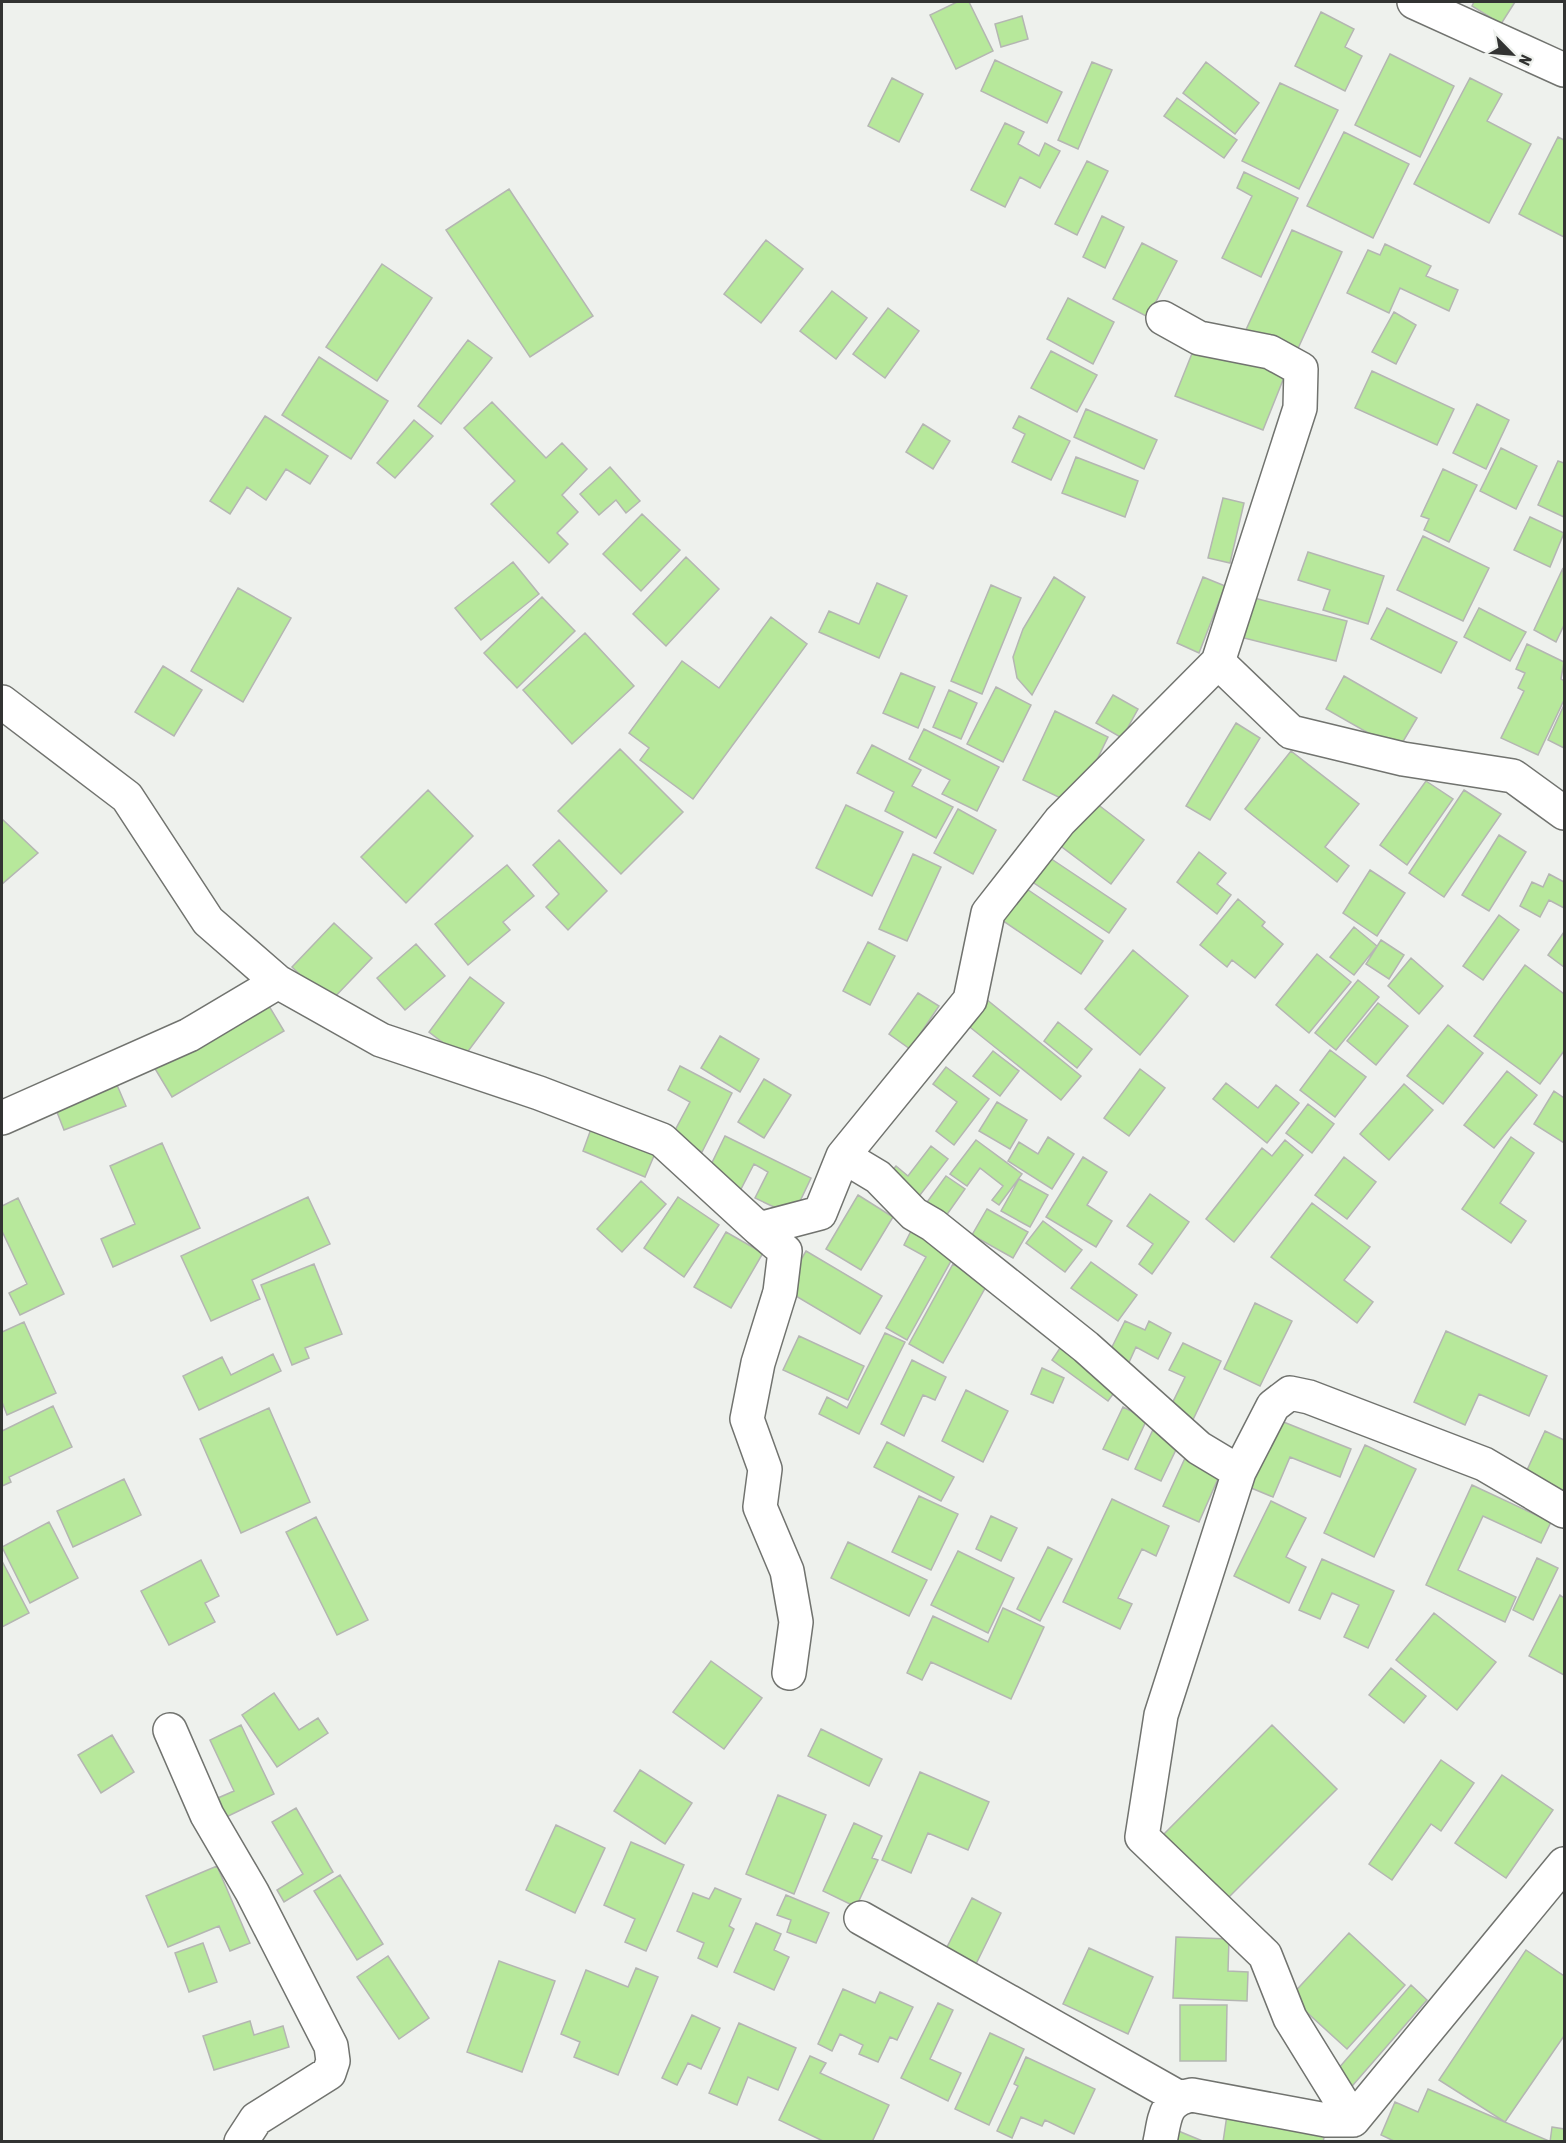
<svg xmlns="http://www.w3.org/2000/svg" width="1566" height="2143" viewBox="0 0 1566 2143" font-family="'Asap Condensed',sans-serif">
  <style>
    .building { fill: #b7e89b; stroke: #b4b6b2; stroke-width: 1.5 }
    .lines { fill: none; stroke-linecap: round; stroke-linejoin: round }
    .minor-casing { stroke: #71736f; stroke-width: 36 }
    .minor { stroke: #fff; stroke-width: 33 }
  </style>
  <rect width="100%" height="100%" fill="#eef1ed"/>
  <!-- building -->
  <path class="building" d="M 957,2 L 969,2 L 993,51 L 956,69 L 930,15 Z
    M 1474,2 L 1515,2 L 1501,24 L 1472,6 Z
    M 1321,12 L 1354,29 L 1345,47 L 1362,56 L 1345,91 L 1295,66 Z
    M 1022,16 L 1028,39 L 1001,47 L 995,24 Z
    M 1390,54 L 1454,86 L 1420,157 L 1355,125 Z
    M 995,60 L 1062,92 L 1047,123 L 981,91 Z
    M 1092,62 L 1112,70 L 1078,149 L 1058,140 Z
    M 1206,62 L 1259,103 L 1235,134 L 1183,93 Z
    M 892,78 L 923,94 L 899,142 L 868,126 Z
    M 1470,78 L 1502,94 L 1487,121 L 1531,144 L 1489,223 L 1414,184 Z
    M 1280,83 L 1338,110 L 1299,189 L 1242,161 Z
    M 1177,98 L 1237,140 L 1224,158 L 1164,116 Z
    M 1005,123 L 1024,132 L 1018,144 L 1039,156 L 1045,143 L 1060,151 L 1040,188 L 1020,177 L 1005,207 L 971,190 Z
    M 1344,132 L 1409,164 L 1373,238 L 1307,206 Z
    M 1558,137 L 1564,140 L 1564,237 L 1519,214 Z
    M 1087,161 L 1108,171 L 1077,235 L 1055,224 Z
    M 1244,172 L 1298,198 L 1261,277 L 1222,258 L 1252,196 L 1237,188 Z
    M 509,189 L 593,316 L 530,357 L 446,230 Z
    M 1102,216 L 1124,227 L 1105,268 L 1083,257 Z
    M 1292,230 L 1342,252 L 1295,355 L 1245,332 Z
    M 766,240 L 803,269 L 761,323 L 724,294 Z
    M 1142,243 L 1177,261 L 1148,317 L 1113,299 Z
    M 1385,244 L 1431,266 L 1426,276 L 1458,290 L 1449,311 L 1400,288 L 1389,313 L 1347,293 L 1368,250 L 1380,255 Z
    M 382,264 L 432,298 L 377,381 L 326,347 Z
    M 832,291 L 867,318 L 836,359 L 800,331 Z
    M 1068,298 L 1114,322 L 1093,364 L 1047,339 Z
    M 888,308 L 919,331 L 885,378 L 853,354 Z
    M 1394,312 L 1416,325 L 1396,364 L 1372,352 Z
    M 468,340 L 492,358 L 441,424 L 418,406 Z
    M 1197,341 L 1285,375 L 1263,430 L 1175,396 Z
    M 1051,351 L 1097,375 L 1077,412 L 1031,388 Z
    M 319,357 L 388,401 L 351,459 L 282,415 Z
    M 1372,371 L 1454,409 L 1437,445 L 1355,408 Z
    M 492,402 L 546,458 L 562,443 L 587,469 L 562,495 L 578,512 L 557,533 L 568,544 L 549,563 L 491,504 L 515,481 L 464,428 Z
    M 1477,404 L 1509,420 L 1486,469 L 1453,453 Z
    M 1086,409 L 1157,440 L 1144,469 L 1074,437 Z
    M 265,416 L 328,456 L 310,484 L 286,469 L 266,500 L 247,487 L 230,514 L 210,501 Z
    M 1019,416 L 1070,441 L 1051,480 L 1012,462 L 1025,434 L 1013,428 Z
    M 414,420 L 433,436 L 395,478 L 377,463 Z
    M 923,424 L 950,441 L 933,469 L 906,452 Z
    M 1501,448 L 1537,466 L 1516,509 L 1480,491 Z
    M 1076,457 L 1138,481 L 1125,517 L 1062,493 Z
    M 1558,461 L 1564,463 L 1564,517 L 1538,505 Z
    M 610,467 L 640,501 L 626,513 L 616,500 L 599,515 L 580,494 Z
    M 1443,469 L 1477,485 L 1449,542 L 1424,530 L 1429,519 L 1421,516 Z
    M 1223,498 L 1244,503 L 1230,563 L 1208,558 Z
    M 642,514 L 680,550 L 641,591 L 603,554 Z
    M 1530,517 L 1564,533 L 1550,567 L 1514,550 Z
    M 1423,536 L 1489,568 L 1463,621 L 1397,590 Z
    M 1308,552 L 1384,576 L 1368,624 L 1323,610 L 1330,590 L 1298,580 Z
    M 686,557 L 719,589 L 666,646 L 633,614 Z
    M 513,562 L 539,594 L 481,640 L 455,608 Z
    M 1563,568 L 1564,625 L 1556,642 L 1534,630 Z
    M 1054,577 L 1085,597 L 1032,695 L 1017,678 L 1013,657 L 1023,629 Z
    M 1203,577 L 1225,586 L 1199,653 L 1177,643 Z
    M 877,583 L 907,596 L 879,658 L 819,632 L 829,611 L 859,624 Z
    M 991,585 L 1021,598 L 982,694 L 951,681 Z
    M 238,588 L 291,618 L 243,702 L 191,671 Z
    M 542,597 L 575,631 L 517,688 L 484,653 Z
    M 1254,598 L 1347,621 L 1336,661 L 1244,638 Z
    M 1387,608 L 1457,642 L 1441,673 L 1371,639 Z
    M 1479,608 L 1526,632 L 1510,661 L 1464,637 Z
    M 771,617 L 807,644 L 693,799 L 640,760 L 649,748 L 629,733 L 682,661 L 719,688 Z
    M 585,633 L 634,686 L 572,744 L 523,690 Z
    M 1527,644 L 1564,662 L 1561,679 L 1564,681 L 1564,700 L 1538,755 L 1501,738 L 1524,691 L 1518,688 L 1525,673 L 1516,669 Z
    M 163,666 L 202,690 L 174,736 L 135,712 Z
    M 901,673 L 935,687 L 918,728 L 883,713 Z
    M 1344,676 L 1417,718 L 1398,750 L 1326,709 Z
    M 996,687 L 1031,705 L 1003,762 L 967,744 Z
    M 949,690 L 977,703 L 961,739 L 933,727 Z
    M 1113,695 L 1138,709 L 1122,738 L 1096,723 Z
    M 1564,705 L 1564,748 L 1548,740 Z
    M 1055,711 L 1108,737 L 1075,805 L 1023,780 Z
    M 1236,723 L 1260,738 L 1210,820 L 1186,806 Z
    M 924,729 L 999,767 L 977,811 L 942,794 L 950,780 L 909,759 Z
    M 872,745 L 921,770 L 912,786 L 953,807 L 936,838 L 885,811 L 894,792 L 857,773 Z
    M 620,749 L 683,812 L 621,874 L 558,811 Z
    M 1291,751 L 1359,804 L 1325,847 L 1349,866 L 1337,882 L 1245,809 Z
    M 1426,781 L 1453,799 L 1407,865 L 1380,845 Z
    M 428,790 L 473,836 L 406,903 L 361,857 Z
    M 1464,790 L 1501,814 L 1444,897 L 1409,873 Z
    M 1092,800 L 1144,840 L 1111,884 L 1058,844 Z
    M 846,805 L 903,832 L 872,896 L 816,868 Z
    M 958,809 L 996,830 L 973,874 L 934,853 Z
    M 2,819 L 38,853 L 2,884 Z
    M 1499,835 L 1526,852 L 1489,911 L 1462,895 Z
    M 559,840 L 607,891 L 568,930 L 546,907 L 559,894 L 533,865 Z
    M 1199,852 L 1226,873 L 1217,884 L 1231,895 L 1217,914 L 1177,882 Z
    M 913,854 L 941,867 L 907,941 L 879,929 Z
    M 1044,854 L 1126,909 L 1109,933 L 1028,879 Z
    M 507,865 L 534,896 L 503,922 L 510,930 L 468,965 L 435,924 Z
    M 1370,870 L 1405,893 L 1377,936 L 1343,913 Z
    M 1549,874 L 1564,882 L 1564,908 L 1549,900 L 1540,917 L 1520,906 L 1532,882 L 1543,887 Z
    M 1018,883 L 1103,941 L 1081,974 L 996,916 Z
    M 1238,899 L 1265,922 L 1262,926 L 1283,944 L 1255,978 L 1232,960 L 1227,967 L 1200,945 Z
    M 1499,915 L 1519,930 L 1483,980 L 1463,966 Z
    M 334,923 L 372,958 L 329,1003 L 292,967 Z
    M 1354,927 L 1377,946 L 1354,975 L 1330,957 Z
    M 1564,932 L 1564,967 L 1548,955 Z
    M 1381,940 L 1404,955 L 1389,979 L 1366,964 Z
    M 868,942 L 895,956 L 870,1005 L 843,991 Z
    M 416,944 L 445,976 L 405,1010 L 377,978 Z
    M 1133,950 L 1188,996 L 1140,1055 L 1085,1009 Z
    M 1317,954 L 1351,982 L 1309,1033 L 1276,1005 Z
    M 1411,958 L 1443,986 L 1419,1014 L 1388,986 Z
    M 1525,965 L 1564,994 L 1564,1051 L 1540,1084 L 1474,1036 Z
    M 470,977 L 504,1003 L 463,1058 L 429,1032 Z
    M 1358,980 L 1379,997 L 1336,1050 L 1315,1033 Z
    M 918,993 L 939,1006 L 910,1049 L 889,1034 Z
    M 263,996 L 284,1031 L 172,1097 L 151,1062 Z
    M 986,999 L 1081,1076 L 1061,1100 L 966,1024 Z
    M 1378,1003 L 1408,1026 L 1376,1065 L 1347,1041 Z
    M 1058,1022 L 1092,1049 L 1077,1068 L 1044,1041 Z
    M 1448,1025 L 1483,1053 L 1443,1104 L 1407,1076 Z
    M 720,1036 L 759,1059 L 740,1092 L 701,1068 Z
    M 1330,1050 L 1366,1077 L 1335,1117 L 1300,1090 Z
    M 993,1051 L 1019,1071 L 1000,1096 L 973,1076 Z
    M 680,1066 L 732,1093 L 702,1152 L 672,1136 L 690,1102 L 668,1090 Z
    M 946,1067 L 989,1099 L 954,1145 L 936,1131 L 957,1102 L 933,1084 Z
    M 1140,1069 L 1165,1088 L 1129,1136 L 1104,1118 Z
    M 1507,1071 L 1537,1095 L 1494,1148 L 1464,1125 Z
    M 114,1078 L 126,1106 L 64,1130 L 53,1102 Z
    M 764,1079 L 791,1095 L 764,1138 L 738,1122 Z
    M 1226,1083 L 1258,1108 L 1276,1085 L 1299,1103 L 1267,1143 L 1213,1099 Z
    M 1404,1084 L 1433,1110 L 1389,1160 L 1360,1134 Z
    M 1554,1091 L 1564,1098 L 1564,1143 L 1534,1124 Z
    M 997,1102 L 1027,1120 L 1010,1149 L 979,1131 Z
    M 1308,1104 L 1334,1124 L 1312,1153 L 1286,1133 Z
    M 595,1118 L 659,1144 L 645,1177 L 583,1151 Z
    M 725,1136 L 811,1178 L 793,1216 L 755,1198 L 768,1172 L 754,1164 L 740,1191 L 706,1175 Z
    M 1048,1137 L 1074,1154 L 1052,1189 L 1008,1161 L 1019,1142 L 1038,1154 Z
    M 1511,1137 L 1534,1153 L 1500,1203 L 1526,1221 L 1511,1243 L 1462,1209 Z
    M 976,1140 L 1022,1174 L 999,1205 L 992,1200 L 1003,1186 L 980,1168 L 967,1186 L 950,1174 Z
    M 1285,1140 L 1303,1155 L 1234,1242 L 1206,1219 L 1262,1148 L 1272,1156 Z
    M 162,1143 L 200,1228 L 113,1267 L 101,1239 L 135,1224 L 110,1166 Z
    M 931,1146 L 948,1159 L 913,1204 L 883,1181 L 896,1166 L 908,1176 Z
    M 1083,1157 L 1107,1172 L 1087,1205 L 1112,1221 L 1096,1247 L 1046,1217 Z
    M 1344,1157 L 1376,1182 L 1347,1219 L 1315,1195 Z
    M 946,1176 L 965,1189 L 941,1223 L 922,1209 Z
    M 1019,1179 L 1048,1195 L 1030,1227 L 1001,1211 Z
    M 641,1181 L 666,1204 L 622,1252 L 597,1229 Z
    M 1150,1194 L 1189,1222 L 1152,1274 L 1139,1264 L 1153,1244 L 1127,1226 Z
    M 858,1195 L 893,1217 L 861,1270 L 826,1249 Z
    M 308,1197 L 330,1244 L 252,1280 L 260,1299 L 211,1321 L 181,1256 Z
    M 678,1197 L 719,1225 L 684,1277 L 644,1248 Z
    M 18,1198 L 64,1294 L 20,1315 L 9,1293 L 27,1284 L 2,1231 L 2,1206 Z
    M 1312,1203 L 1370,1247 L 1344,1280 L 1373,1302 L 1357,1323 L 1271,1257 Z
    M 987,1209 L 1028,1232 L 1013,1258 L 972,1235 Z
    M 1043,1221 L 1082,1250 L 1065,1272 L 1026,1243 Z
    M 913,1227 L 956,1252 L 907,1340 L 886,1328 L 926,1257 L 904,1245 Z
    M 726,1232 L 763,1253 L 731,1308 L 694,1287 Z
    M 806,1251 L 882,1296 L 860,1334 L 784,1289 Z
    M 1091,1262 L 1137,1295 L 1118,1321 L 1071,1288 Z
    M 314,1264 L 342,1334 L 305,1348 L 309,1358 L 292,1365 L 261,1285 Z
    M 953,1264 L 988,1283 L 943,1363 L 909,1344 Z
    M 1255,1303 L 1292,1321 L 1260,1386 L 1224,1369 Z
    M 1125,1321 L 1145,1330 L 1149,1321 L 1171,1333 L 1158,1359 L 1136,1347 L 1126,1369 L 1106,1359 Z
    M 24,1322 L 56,1393 L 7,1415 L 2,1402 L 2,1332 Z
    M 1446,1331 L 1547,1376 L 1529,1416 L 1479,1394 L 1465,1425 L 1414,1402 Z
    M 885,1333 L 905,1342 L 859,1434 L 819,1414 L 827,1397 L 847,1408 Z
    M 799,1336 L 864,1366 L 848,1400 L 783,1370 Z
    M 1183,1343 L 1221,1361 L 1189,1428 L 1166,1416 L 1185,1377 L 1169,1370 Z
    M 1062,1345 L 1119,1386 L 1108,1401 L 1052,1360 Z
    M 273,1354 L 281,1371 L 199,1410 L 183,1376 L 222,1357 L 231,1375 Z
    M 912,1360 L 946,1377 L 935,1400 L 923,1395 L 904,1436 L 881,1424 Z
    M 1042,1368 L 1064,1378 L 1053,1403 L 1031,1394 Z
    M 966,1390 L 1008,1411 L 983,1462 L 942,1441 Z
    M 53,1406 L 72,1447 L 9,1477 L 11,1482 L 2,1486 L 2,1431 Z
    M 1123,1407 L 1147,1419 L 1128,1460 L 1103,1449 Z
    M 269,1408 L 310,1502 L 241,1533 L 200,1439 Z
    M 1271,1417 L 1351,1449 L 1340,1477 L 1290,1457 L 1273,1497 L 1244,1485 Z
    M 1156,1423 L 1183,1435 L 1161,1481 L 1135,1469 Z
    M 1545,1431 L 1564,1440 L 1564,1501 L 1522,1481 Z
    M 887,1442 L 954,1477 L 941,1501 L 874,1467 Z
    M 1365,1445 L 1416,1469 L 1374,1557 L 1324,1533 Z
    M 1186,1456 L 1221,1472 L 1199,1522 L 1163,1506 Z
    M 124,1479 L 141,1515 L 73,1547 L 57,1511 Z
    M 1472,1485 L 1551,1522 L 1541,1543 L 1483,1516 L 1458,1570 L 1516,1597 L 1505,1622 L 1426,1585 Z
    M 919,1496 L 958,1514 L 931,1570 L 892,1552 Z
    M 1112,1499 L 1169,1526 L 1156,1556 L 1142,1549 L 1118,1598 L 1132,1604 L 1120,1629 L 1063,1602 Z
    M 1271,1501 L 1306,1518 L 1286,1557 L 1306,1567 L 1289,1603 L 1234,1576 Z
    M 991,1516 L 1017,1528 L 1001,1561 L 976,1549 Z
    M 316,1517 L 368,1620 L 337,1635 L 286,1532 Z
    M 49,1522 L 78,1578 L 30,1603 L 2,1547 Z
    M 848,1542 L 927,1580 L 909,1616 L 831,1578 Z
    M 1048,1547 L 1072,1559 L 1040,1621 L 1017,1609 Z
    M 958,1551 L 1014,1578 L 988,1633 L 931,1605 Z
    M 1537,1558 L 1558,1568 L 1533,1620 L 1513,1610 Z
    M 1322,1559 L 1394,1591 L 1368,1648 L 1344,1637 L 1359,1605 L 1332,1593 L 1320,1619 L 1299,1610 Z
    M 201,1560 L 219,1596 L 205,1603 L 215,1622 L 169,1645 L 141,1591 Z
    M 2,1561 L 29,1613 L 2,1627 Z
    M 1560,1595 L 1564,1598 L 1564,1675 L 1529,1656 Z
    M 1003,1608 L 1044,1627 L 1011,1699 L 931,1662 L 922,1680 L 907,1673 L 933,1616 L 988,1642 Z
    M 1434,1613 L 1496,1662 L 1457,1710 L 1396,1660 Z
    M 711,1661 L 762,1698 L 724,1749 L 673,1712 Z
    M 1391,1668 L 1426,1696 L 1404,1723 L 1369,1695 Z
    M 274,1693 L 299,1730 L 318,1718 L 328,1733 L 277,1767 L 242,1715 Z
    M 241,1725 L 274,1794 L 220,1820 L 211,1801 L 234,1791 L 210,1740 Z
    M 1272,1725 L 1337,1789 L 1227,1899 L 1163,1835 Z
    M 821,1729 L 882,1759 L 869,1786 L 808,1756 Z
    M 112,1735 L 134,1772 L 101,1793 L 78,1755 Z
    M 1441,1760 L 1474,1783 L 1441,1831 L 1431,1824 L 1392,1880 L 1369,1864 Z
    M 640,1770 L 692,1803 L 665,1844 L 614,1811 Z
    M 920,1772 L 989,1802 L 968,1850 L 928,1833 L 911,1873 L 882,1860 Z
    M 1502,1775 L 1553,1810 L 1506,1878 L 1455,1843 Z
    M 778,1795 L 826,1815 L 794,1894 L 746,1874 Z
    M 296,1808 L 333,1872 L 284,1902 L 277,1890 L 303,1874 L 272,1822 Z
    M 854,1823 L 882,1836 L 872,1858 L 878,1860 L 856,1907 L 823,1891 Z
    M 556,1825 L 605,1848 L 575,1913 L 526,1890 Z
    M 631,1842 L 684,1865 L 646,1951 L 625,1942 L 635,1919 L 604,1905 Z
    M 217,1866 L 250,1943 L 230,1951 L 219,1926 L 168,1947 L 146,1896 Z
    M 340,1875 L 383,1944 L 357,1960 L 314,1891 Z
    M 715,1888 L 741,1899 L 729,1926 L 734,1929 L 717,1967 L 698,1958 L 704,1943 L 677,1931 L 693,1893 L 709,1899 Z
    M 786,1895 L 829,1913 L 816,1943 L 787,1932 L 791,1920 L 777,1915 Z
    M 972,1898 L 1001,1913 L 974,1968 L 944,1953 Z
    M 756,1923 L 781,1934 L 774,1950 L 789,1957 L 774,1990 L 734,1972 Z
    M 1349,1933 L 1405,1985 L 1347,2049 L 1290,1997 Z
    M 1176,1937 L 1229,1939 L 1228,1971 L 1248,1972 L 1247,2001 L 1173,1998 Z
    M 203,1943 L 217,1982 L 189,1992 L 175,1953 Z
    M 1089,1948 L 1153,1977 L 1128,2034 L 1063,2004 Z
    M 1526,1950 L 1564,1976 L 1564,2036 L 1505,2122 L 1439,2080 Z
    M 388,1956 L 429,2018 L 399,2039 L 357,1977 Z
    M 499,1961 L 555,1981 L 522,2072 L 467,2052 Z
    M 636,1968 L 658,1977 L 618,2075 L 574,2057 L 580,2042 L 561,2034 L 586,1970 L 628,1987 Z
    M 1411,1985 L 1427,2000 L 1347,2092 L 1331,2077 Z
    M 843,1989 L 875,2003 L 880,1992 L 913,2007 L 897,2040 L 890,2037 L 878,2062 L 859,2054 L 863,2045 L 840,2034 L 832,2051 L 818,2044 Z
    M 938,2003 L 953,2010 L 930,2059 L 961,2073 L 948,2101 L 901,2078 Z
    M 1180,2005 L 1227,2005 L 1226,2061 L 1180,2061 Z
    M 692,2015 L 720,2028 L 701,2069 L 688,2063 L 677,2085 L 662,2078 Z
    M 250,2021 L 254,2035 L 283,2026 L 289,2047 L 214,2070 L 203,2036 Z
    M 739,2023 L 796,2048 L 778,2090 L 748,2077 L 737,2105 L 709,2093 Z
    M 990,2033 L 1024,2049 L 989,2125 L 955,2109 Z
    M 810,2056 L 826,2063 L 820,2073 L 889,2105 L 872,2142 L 825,2142 L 779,2120 Z
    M 1026,2057 L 1095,2089 L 1074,2134 L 1045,2120 L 1042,2126 L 1021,2117 L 1012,2138 L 997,2131 L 1018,2086 L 1014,2084 Z
    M 1428,2089 L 1549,2141 L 1549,2142 L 1396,2142 L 1381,2135 L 1395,2102 L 1418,2112 Z
    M 1227,2115 L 1325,2133 L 1323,2142 L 1223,2142 Z
    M 1552,2127 L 1564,2129 L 1564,2142 L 1550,2142 Z
    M 1176,2130 L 1205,2142 L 1172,2142 Z"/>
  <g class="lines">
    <defs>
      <path id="minor" d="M 1414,2 L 1564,70
        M 1218,662 L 1291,732 L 1403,759 L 1513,776 L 1564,813
        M 2,702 L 127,797 L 208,921 L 278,982 L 381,1040 L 539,1093 L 662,1140 L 759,1229 L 820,1213 L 843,1156 L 878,1177 L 914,1214 L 933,1225 L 1086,1347 L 1199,1448 L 1239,1472 L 1273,1406 L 1290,1393 L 1309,1397 L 1484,1464 L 1564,1511
        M 2,1118 L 189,1035 L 278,982
        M 843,1156 L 970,1000 L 988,913 L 1060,821 L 1218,662 L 1300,408 L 1301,369 L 1270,352 L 1199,338 L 1163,318
        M 759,1229 L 785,1251 L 780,1292 L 758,1363 L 747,1419 L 765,1469 L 760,1507 L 787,1571 L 796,1622 L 789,1673
        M 1239,1472 L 1161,1715 L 1142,1837 L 1265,1955 L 1290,2018 L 1353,2120
        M 170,1730 L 207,1815 L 252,1892 L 331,2046 L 333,2061 L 329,2073 L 256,2119 L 241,2142
        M 861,1918 L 1178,2097
        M 1160,2142 C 1165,2118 1164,2100 1192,2095 L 1326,2120 L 1353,2120 L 1564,1864"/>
    </defs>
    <!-- minor casing -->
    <use href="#minor" class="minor-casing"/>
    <!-- minor -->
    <use href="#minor" class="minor"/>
  </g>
  <!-- border -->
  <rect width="1566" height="2143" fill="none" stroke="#323332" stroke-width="6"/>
  <!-- north arrow -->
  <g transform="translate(1512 54) rotate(115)" stroke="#eef1ed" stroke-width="4.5" paint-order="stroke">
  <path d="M0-4.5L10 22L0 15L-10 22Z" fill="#323332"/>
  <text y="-9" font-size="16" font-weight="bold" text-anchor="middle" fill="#323332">N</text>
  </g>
</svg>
